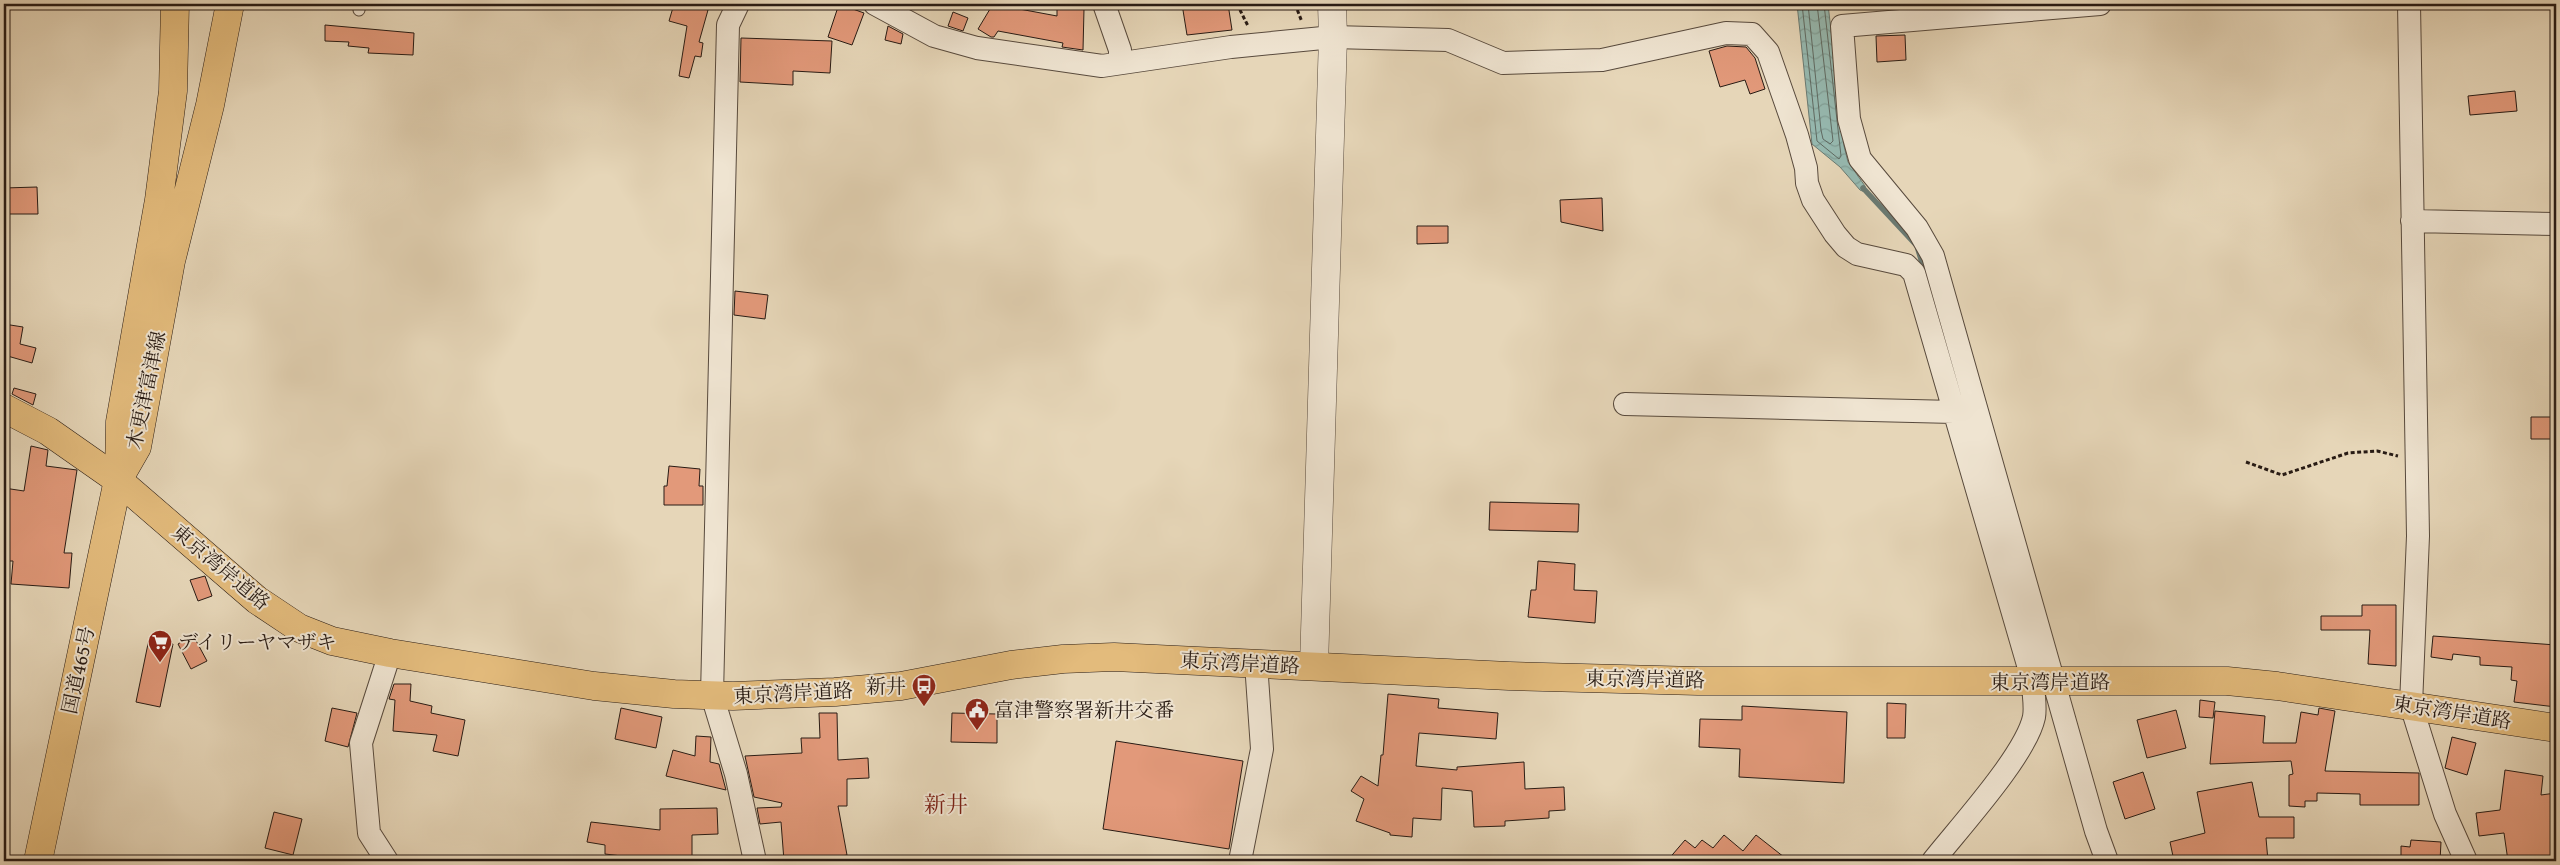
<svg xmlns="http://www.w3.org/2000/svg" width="2560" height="865" viewBox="0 0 2560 865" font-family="'Gentium Book Plus','Noto Serif JP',serif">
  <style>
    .water { fill: url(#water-waves); stroke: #6a7a72 }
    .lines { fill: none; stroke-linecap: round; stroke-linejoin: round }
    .shore { stroke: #5f6a62; stroke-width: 1 }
    .stream { stroke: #6a7a72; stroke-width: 5.5 }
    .building { fill: #e2997a; stroke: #281b14 }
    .service-casing { stroke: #584a3d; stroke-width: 13 }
    .minor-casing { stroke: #584a3d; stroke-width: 24 }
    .tertiary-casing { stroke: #584a3d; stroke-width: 29 }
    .primary-casing { stroke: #281b14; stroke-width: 29 }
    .trunk-casing { stroke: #281b14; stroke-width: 29 }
    .path { stroke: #281b14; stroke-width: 3; stroke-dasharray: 4 2.5; stroke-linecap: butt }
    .service { stroke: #efe4d1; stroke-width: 11 }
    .minor { stroke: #efe4d1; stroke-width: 22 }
    .tertiary { stroke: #efe4d1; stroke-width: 28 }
    .primary { stroke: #e3bb7c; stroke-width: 28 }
    .trunk { stroke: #e3bb7c; stroke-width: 28 }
    .labels { text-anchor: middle; stroke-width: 4; stroke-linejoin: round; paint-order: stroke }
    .street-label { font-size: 20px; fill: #281b14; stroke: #efe4d1 }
    .poi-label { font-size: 20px; fill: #281b14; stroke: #efe4d1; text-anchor: start }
    .quarter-label { font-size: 22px; fill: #7a1f14; stroke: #efe4d1 }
  </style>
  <defs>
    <pattern id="water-waves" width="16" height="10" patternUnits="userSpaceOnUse" patternTransform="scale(1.25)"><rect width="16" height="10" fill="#96b9b0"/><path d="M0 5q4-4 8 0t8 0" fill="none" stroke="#819e96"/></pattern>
  </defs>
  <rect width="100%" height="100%" fill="#e6d6b8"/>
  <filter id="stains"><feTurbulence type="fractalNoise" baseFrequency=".004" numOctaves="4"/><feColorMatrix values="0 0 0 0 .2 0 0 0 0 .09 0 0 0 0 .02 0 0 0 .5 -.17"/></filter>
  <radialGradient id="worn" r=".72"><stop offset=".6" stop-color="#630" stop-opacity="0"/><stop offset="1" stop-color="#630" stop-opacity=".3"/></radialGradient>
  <!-- water -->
  <path class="water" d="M 1797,4 L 1828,4 L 1844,146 L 1848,162 L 1865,186 L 1867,193 L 1860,190 L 1840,167 L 1812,144 Z"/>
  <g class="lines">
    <!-- shore -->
    <path class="shore" d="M 1802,4 L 1817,141 L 1839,159 L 1841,156 L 1824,4
      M 1808,4 L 1821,130 L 1823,139 L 1830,144 L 1833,141 L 1817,4"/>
    <!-- stream -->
    <path class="stream" d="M 1863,188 L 1917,246 L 1926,276"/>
  </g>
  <!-- building -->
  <path class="building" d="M 674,4 L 688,4 L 708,10 L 699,42 L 703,43 L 701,57 L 695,56 L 689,78 L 679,76 L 687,26 L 669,21 Z
    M 839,4 L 864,13 L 852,45 L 828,37 Z
    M 993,4 L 1007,4 L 1014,8 L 1057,16 L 1057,7 L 1084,9 L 1083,50 L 1062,47 L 1063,43 L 998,31 L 994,37 L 991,37 L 978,29 Z
    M 1182,4 L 1228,4 L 1232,30 L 1187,35 Z
    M 953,12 L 968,18 L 963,31 L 948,26 Z
    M 325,25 L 414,33 L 413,55 L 368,53 L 369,48 L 348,46 L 349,42 L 325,41 Z
    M 888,26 L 903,34 L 901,44 L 885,40 Z
    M 1905,35 L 1906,60 L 1877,62 L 1876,36 Z
    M 741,38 L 832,41 L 830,73 L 793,71 L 793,85 L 740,82 Z
    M 1727,46 L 1746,47 L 1755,58 L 1765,89 L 1750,94 L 1745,80 L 1720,87 L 1709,51 Z
    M 2515,91 L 2517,111 L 2470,115 L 2468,96 Z
    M 37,187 L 38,214 L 4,214 L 4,188 Z
    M 1602,198 L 1603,231 L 1561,222 L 1560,200 Z
    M 1417,226 L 1448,226 L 1448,243 L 1417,244 Z
    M 735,291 L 768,295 L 765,319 L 734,315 Z
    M 4,324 L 23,327 L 20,344 L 36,348 L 32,363 L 4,355 Z
    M 14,388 L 36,394 L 33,405 L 12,394 Z
    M 2531,417 L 2556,417 L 2556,439 L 2531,439 Z
    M 31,446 L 48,450 L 46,466 L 77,470 L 64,553 L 72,553 L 69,588 L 11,584 L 13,561 L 4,561 L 4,488 L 24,491 Z
    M 669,466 L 700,469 L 699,486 L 703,486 L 703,505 L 664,505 L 664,486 L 667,486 Z
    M 1490,502 L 1579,504 L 1578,532 L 1489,530 Z
    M 1538,561 L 1575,564 L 1574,590 L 1597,591 L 1595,623 L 1528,617 L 1531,590 L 1536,590 Z
    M 205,576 L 212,596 L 198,601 L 190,580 Z
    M 2362,605 L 2396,605 L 2396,666 L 2368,664 L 2370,630 L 2321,630 L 2321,616 L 2362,616 Z
    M 193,635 L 207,661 L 191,669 L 178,644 Z
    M 2433,636 L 2556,645 L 2556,707 L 2514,702 L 2517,681 L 2511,680 L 2512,667 L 2480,665 L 2480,657 L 2453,654 L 2452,660 L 2431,657 Z
    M 149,639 L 173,644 L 160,707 L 136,702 Z
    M 394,684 L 411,684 L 410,701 L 432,706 L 431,713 L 465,720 L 458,756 L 433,751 L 437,735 L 393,731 L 395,700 L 389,699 Z
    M 1388,694 L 1439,699 L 1438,708 L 1498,713 L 1496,739 L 1419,733 L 1416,766 L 1457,770 L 1457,767 L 1524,762 L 1525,789 L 1564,787 L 1565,810 L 1549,811 L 1549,818 L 1505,821 L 1505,826 L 1474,827 L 1472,791 L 1442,788 L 1441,820 L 1413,818 L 1412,837 L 1390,835 L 1390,833 L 1356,821 L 1364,799 L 1351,791 L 1361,776 L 1378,786 L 1381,755 L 1383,755 Z
    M 2200,700 L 2215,702 L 2213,718 L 2199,717 Z
    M 1887,703 L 1906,704 L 1905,738 L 1887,738 Z
    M 1742,706 L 1847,712 L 1844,783 L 1739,777 L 1740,749 L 1699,747 L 1700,719 L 1742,720 Z
    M 332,708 L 357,713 L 348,747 L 325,741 Z
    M 621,708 L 662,717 L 656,748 L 615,739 Z
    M 2319,708 L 2335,711 L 2325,771 L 2419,773 L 2419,805 L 2360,805 L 2360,794 L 2317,793 L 2317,801 L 2305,801 L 2305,807 L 2289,806 L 2289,775 L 2293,774 L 2291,761 L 2210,764 L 2215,711 L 2265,716 L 2263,743 L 2296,743 L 2301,712 L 2318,715 Z
    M 2176,710 L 2186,748 L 2147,758 L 2137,720 Z
    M 819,713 L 837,713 L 838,760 L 868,758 L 869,778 L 847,779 L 847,806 L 838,806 L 847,855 L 824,859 L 825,861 L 784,861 L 781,822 L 760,824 L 757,808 L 781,807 L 782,803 L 754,797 L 745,756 L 802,753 L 801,738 L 820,738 Z
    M 952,713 L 997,714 L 997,743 L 951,742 Z
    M 696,736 L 711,737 L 710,762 L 719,764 L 726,790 L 666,776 L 673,750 L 695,756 Z
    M 2452,737 L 2476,743 L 2467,775 L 2445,768 Z
    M 1116,741 L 1243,761 L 1229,849 L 1103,829 Z
    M 2505,770 L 2543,776 L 2541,795 L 2556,793 L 2556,861 L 2508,861 L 2504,833 L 2479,836 L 2476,813 L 2500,810 Z
    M 2143,772 L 2155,809 L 2125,819 L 2113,782 Z
    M 2252,782 L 2259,817 L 2294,817 L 2294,838 L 2266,838 L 2268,861 L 2174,861 L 2170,842 L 2205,833 L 2197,792 Z
    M 717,808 L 718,834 L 692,835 L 692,861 L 664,861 L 605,854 L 605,845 L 587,842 L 591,822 L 660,830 L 660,809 Z
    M 274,812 L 302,819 L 293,855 L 265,848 Z
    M 1724,835 L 1743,851 L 1756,835 L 1789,861 L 1667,861 L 1685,840 L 1695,848 L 1702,840 L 1713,848 Z
    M 2411,840 L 2441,842 L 2440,861 L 2401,861 L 2401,846 L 2410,847 Z"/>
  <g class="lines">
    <defs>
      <path id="service" d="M 359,10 L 360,4"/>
      <path id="minor" d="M 738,4 L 728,25 L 712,695 L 736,774 L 755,861
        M 875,4 L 934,36 L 977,48 L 1102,66 L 1231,47 L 1333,37 L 1448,40 L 1503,63 L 1602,60 L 1726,33 L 1752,34 L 1768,52 L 1797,135 L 1806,168 L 1807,183 L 1813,200 L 1835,234 L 1846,247 L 1857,254 L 1906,265 L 1914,273 L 2033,682 C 2033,693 2036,706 2034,717 C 2026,755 1959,828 1933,861
        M 1104,4 L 1120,50 L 1120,63
        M 2100,4 L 1842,26 L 1849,119 L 1860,159 L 1917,228 L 1933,256 L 2096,831 L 2107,861
        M 2409,4 L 2418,536 L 2411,705 L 2445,814 L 2466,861
        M 2412,221 L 2556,224
        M 1625,404 L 1954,412
        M 387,861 L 369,833 L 361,743 L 390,653
        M 1240,861 L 1262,749 L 1256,663"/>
      <path id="tertiary" d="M 1314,666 L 1333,37 L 1332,4"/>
      <path id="primary" d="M 119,476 L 120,422 L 159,200 L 173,91 L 175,4
        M 118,480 L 137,447 L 171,261 L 210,105 L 230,4"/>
      <path id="trunk" d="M 4,408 L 48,431 L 118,480 L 257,600 L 299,628 L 332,641 L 390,653 L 594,686 L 674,694 L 733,696 L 835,692 L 901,686 L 1011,665 L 1063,659 L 1114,657 L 1509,676 L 1698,681 L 2227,681 L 2277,686 L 2556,728
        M 38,861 L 118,480"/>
    </defs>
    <!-- service casing -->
    <use href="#service" class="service-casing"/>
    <!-- minor casing -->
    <use href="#minor" class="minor-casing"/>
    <!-- tertiary casing -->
    <use href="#tertiary" class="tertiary-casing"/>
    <!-- primary casing -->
    <use href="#primary" class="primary-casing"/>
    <!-- trunk casing -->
    <use href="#trunk" class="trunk-casing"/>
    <!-- path -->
    <path class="path" d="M 1237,4 L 1248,26
      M 1295,4 L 1302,22
      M 2246,462 L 2282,475 L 2348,453 L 2377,451 L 2398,456"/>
    <!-- service -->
    <use href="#service" class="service"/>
    <!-- minor -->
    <use href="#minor" class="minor"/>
    <!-- tertiary -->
    <use href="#tertiary" class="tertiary"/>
    <!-- primary -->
    <use href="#primary" class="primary"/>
    <!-- trunk -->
    <use href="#trunk" class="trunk"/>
  </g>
  <!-- icons -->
  <defs>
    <symbol id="supermarket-pin" viewBox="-11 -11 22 30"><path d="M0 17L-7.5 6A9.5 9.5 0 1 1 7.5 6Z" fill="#8f2418" stroke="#efe4d1"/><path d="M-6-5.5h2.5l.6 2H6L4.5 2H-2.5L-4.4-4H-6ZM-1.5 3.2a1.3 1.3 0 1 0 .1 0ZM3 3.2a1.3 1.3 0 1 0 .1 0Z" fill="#fff"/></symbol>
    <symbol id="bus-pin" viewBox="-11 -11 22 30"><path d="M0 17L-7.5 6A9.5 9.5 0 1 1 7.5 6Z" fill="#8f2418" stroke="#efe4d1"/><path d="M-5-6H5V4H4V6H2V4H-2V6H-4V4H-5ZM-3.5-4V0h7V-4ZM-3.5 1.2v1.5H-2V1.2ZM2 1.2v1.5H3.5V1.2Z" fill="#fff"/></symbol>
    <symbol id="civic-pin" viewBox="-11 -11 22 30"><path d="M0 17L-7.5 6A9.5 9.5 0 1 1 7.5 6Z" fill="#8f2418" stroke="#efe4d1"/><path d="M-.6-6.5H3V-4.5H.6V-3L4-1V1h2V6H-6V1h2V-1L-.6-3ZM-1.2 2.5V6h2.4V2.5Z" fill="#fff"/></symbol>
  </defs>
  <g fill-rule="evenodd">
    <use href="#supermarket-pin" x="146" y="628" width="28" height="38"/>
    <use href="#bus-pin" x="910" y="672" width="28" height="38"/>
    <use href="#civic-pin" x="963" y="696" width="28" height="38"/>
  </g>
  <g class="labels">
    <!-- street labels -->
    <g class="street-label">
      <text transform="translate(146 390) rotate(-78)" y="7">木更津富津線</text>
      <text transform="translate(221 567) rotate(40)" y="7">東京湾岸道路</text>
      <text transform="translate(1240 663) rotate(3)" y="7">東京湾岸道路</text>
      <text transform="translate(78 670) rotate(-78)" y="7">国道465号</text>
      <text transform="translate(1645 679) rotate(1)" y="7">東京湾岸道路</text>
      <text x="2050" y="689">東京湾岸道路</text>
      <text transform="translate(793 693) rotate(-3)" y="7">東京湾岸道路</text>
      <text transform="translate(2452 712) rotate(9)" y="7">東京湾岸道路</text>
    </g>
    <!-- poi labels -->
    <g class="poi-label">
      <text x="178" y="649">デイリーヤマザキ</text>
      <text x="906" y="693" text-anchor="end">新井</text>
      <text x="994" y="717">富津警察署新井交番</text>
    </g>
    <!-- quarter labels -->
    <g class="quarter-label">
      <text x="946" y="812">新井</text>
    </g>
  </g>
  <!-- margin -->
  <rect width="2560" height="865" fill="none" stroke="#e6d6b8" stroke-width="20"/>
  <rect x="5" y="5" width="2550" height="855" fill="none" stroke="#281b14" stroke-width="2.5"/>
  <rect x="10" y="10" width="2540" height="845" fill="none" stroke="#281b14"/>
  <rect width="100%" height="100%" filter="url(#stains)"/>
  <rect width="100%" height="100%" fill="url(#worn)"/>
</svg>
